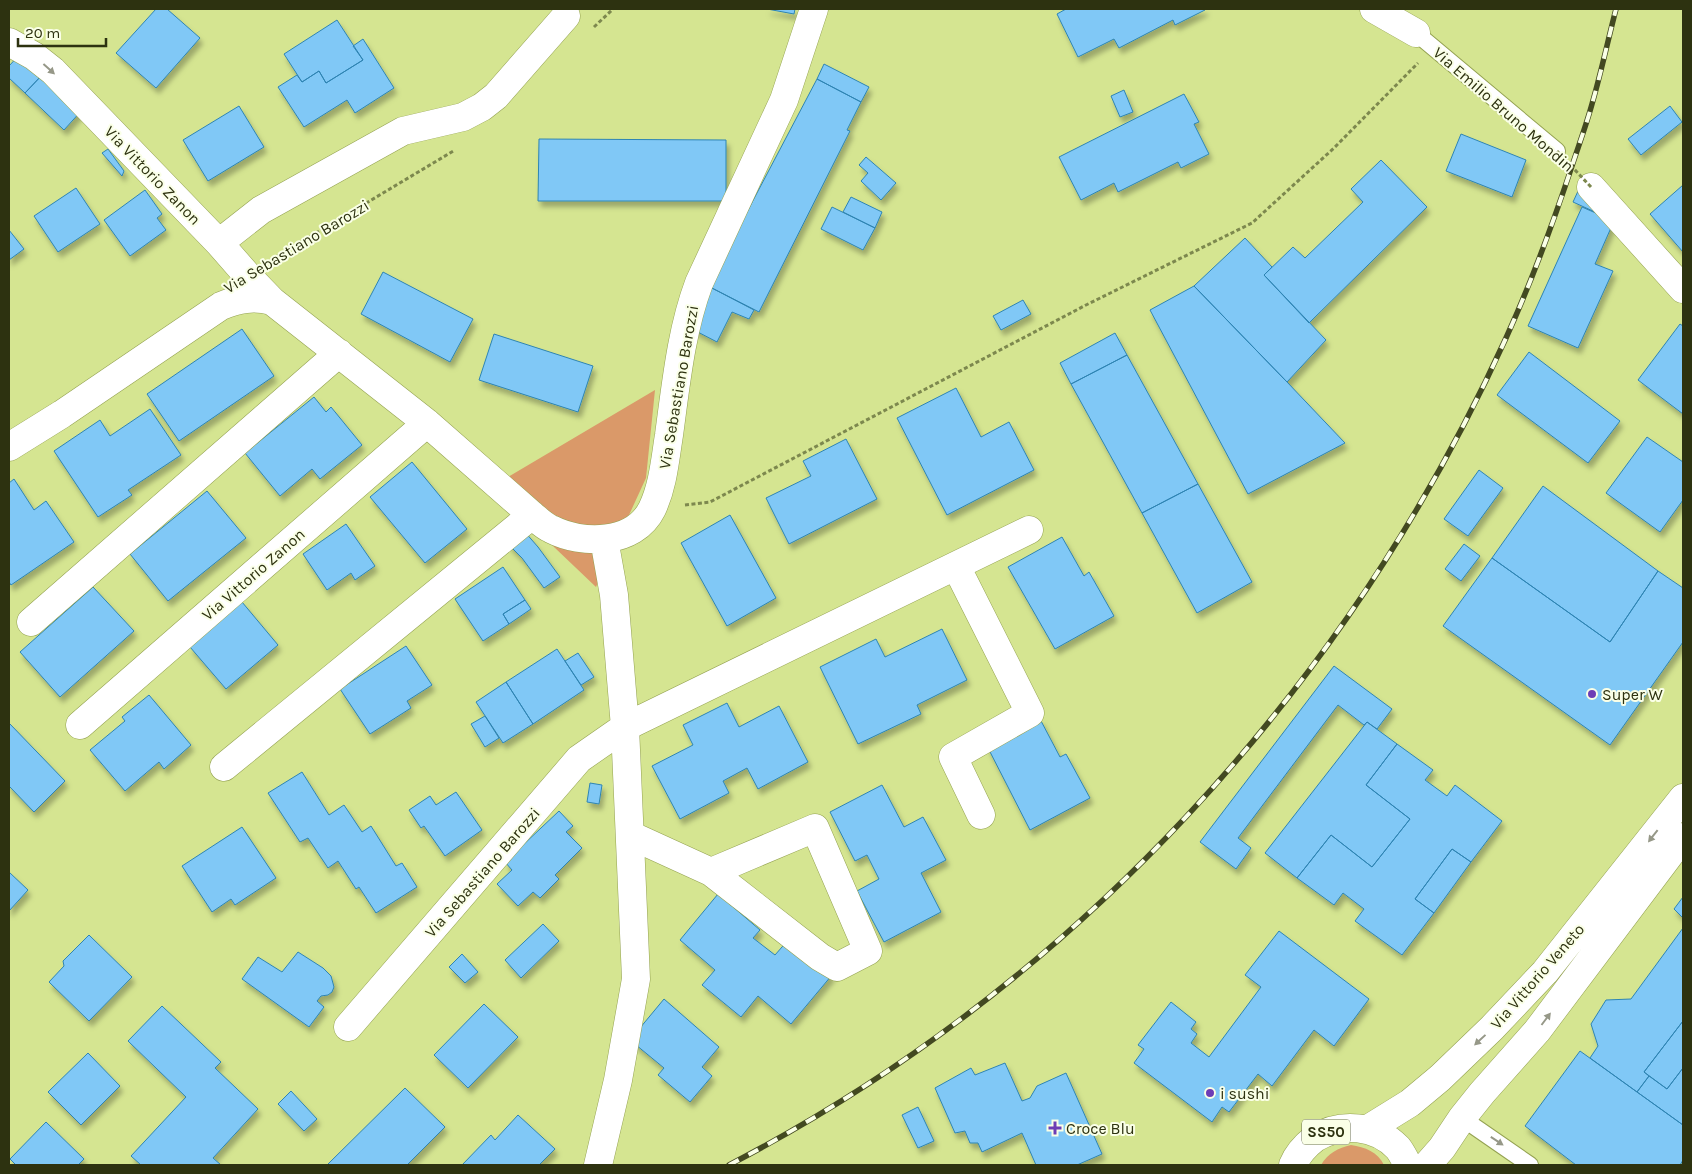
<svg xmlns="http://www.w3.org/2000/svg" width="1692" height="1174" viewBox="0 0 1692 1174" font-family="Karla,sans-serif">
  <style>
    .green { fill: #da9969 }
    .building { fill: #80c8f6; stroke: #2e84b3; filter: url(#shadow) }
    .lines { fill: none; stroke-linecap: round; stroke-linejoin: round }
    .service-casing { stroke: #94a251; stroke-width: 18 }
    .minor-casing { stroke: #94a251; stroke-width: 29 }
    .primary-casing { stroke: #94a251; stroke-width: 29 }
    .path { stroke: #7d884e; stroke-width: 3; stroke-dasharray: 4 2.5; stroke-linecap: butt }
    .service { stroke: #fff; stroke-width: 16 }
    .minor { stroke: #fff; stroke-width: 28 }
    .primary { stroke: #fff; stroke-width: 28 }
    .rail-casing { stroke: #434921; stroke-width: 5.5 }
    .rail { stroke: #faffe7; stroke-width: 4; stroke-dasharray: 11; stroke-linecap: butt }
    .path-bridge { stroke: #7d884e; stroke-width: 3; stroke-dasharray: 4 2.5; stroke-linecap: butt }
    .oneway { fill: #969888 }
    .poi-dot { fill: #6d3db5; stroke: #faffe7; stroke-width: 2 }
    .labels { text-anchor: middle; stroke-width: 4; stroke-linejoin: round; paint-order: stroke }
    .shield { fill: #faffe7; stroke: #6a7050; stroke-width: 1 }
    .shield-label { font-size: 15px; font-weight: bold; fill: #2d3210 }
    .street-label { font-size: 16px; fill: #2d3210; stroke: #faffe7 }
    .poi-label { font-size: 16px; fill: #2d3210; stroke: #faffe7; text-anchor: start }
  </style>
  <defs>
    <filter id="shadow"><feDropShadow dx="3" dy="5.5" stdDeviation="2.5" flood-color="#0004"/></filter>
  </defs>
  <rect width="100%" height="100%" fill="#d5e591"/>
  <!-- green -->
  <path class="green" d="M 655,390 L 646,478 L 596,587 L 491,487 Z
    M 1351,1145 C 1365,1147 1378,1152 1384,1165 L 1321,1165 C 1328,1153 1338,1148 1351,1145 Z"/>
  <!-- building -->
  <path class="building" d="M 156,9 L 167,9 L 200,38 L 156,88 L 116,53 Z
    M 767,9 L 795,9 L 794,14 Z
    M 1066,9 L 1205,9 L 1205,10 L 1175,25 L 1173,20 L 1119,48 L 1114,39 L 1078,57 L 1057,14 Z
    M 337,20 L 363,60 L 326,83 L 319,71 L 302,82 L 284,54 Z
    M 363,39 L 394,88 L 355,113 L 347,100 L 304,127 L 278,87 L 297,75 L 302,82 L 319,71 L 326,83 L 363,60 L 353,46 Z
    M 21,53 L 43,74 L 25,93 L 9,78 L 9,66 Z
    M 824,64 L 869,87 L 861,102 L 817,79 Z
    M 43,74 L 82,110 L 64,130 L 25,93 Z
    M 817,79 L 861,102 L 847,130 L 850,131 L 759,312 L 708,286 Z
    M 1124,90 L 1133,112 L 1120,117 L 1111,96 Z
    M 1184,94 L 1199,122 L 1194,124 L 1209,154 L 1181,168 L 1178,162 L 1118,192 L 1114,183 L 1081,200 L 1059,157 Z
    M 239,106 L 264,147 L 208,181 L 183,140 Z
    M 1670,106 L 1682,122 L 1641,155 L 1628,139 Z
    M 1461,134 L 1526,160 L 1512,197 L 1446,171 Z
    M 539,139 L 726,140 L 726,201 L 538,201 Z
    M 108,149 L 124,171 L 122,176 L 102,153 Z
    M 866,157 L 896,183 L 881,200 L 861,181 L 868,173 L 859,165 Z
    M 1381,160 L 1427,207 L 1309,323 L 1264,275 L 1293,247 L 1305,258 L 1363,202 L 1351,189 Z
    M 1683,185 L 1683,252 L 1650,214 Z
    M 76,188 L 100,224 L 58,252 L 34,216 Z
    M 1579,189 L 1601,199 L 1595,212 L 1573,202 Z
    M 145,190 L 162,214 L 157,218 L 166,230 L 130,256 L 104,220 Z
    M 851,197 L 882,212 L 875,228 L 843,212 Z
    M 832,207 L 875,228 L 863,250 L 821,229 Z
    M 1582,207 L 1614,221 L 1595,264 L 1613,271 L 1578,348 L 1528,326 Z
    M 9,230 L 24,249 L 9,260 Z
    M 1245,238 L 1272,267 L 1264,275 L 1326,340 L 1287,382 L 1194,286 Z
    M 383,272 L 473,319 L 450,362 L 361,314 Z
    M 708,286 L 754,310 L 749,319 L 732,312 L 717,342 L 692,329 Z
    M 1194,286 L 1287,382 L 1345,443 L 1248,494 L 1150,310 Z
    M 1023,300 L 1031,314 L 1001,330 L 993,316 Z
    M 1680,324 L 1683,326 L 1683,414 L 1638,380 Z
    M 242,329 L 274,376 L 179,441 L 147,394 Z
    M 1115,333 L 1127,355 L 1071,384 L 1060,363 Z
    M 494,334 L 593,366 L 578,412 L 479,380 Z
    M 1529,352 L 1620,421 L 1588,463 L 1497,395 Z
    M 1127,355 L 1198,484 L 1142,513 L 1071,384 Z
    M 956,388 L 981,437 L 1009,422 L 1034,470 L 947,515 L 897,418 Z
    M 314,397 L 326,412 L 331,407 L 362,445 L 320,479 L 312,469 L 280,496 L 245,453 Z
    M 150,409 L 181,455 L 128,490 L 132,495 L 98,517 L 54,451 L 100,420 L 110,436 Z
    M 1647,437 L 1683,462 L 1683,500 L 1660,532 L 1606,493 Z
    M 846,439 L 877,499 L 789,544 L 766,498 L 811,476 L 803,461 Z
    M 412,462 L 467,529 L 425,563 L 370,497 Z
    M 1479,470 L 1503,488 L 1468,536 L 1444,519 Z
    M 14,479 L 34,510 L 46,501 L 74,542 L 11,585 L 9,582 L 9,483 Z
    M 1198,484 L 1252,582 L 1197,613 L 1142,513 Z
    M 1543,486 L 1658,571 L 1610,642 L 1492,558 Z
    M 207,491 L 246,538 L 168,601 L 130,554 Z
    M 730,515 L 776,598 L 727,626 L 681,543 Z
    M 346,524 L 375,566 L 355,580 L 351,573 L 327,590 L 303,554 Z
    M 524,531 L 538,547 L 560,577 L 544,588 L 522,558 L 508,544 Z
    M 1062,537 L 1084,576 L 1089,572 L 1114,616 L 1055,649 L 1008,567 Z
    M 1464,544 L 1480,556 L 1461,581 L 1445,569 Z
    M 1492,558 L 1610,642 L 1658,571 L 1683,588 L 1683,642 L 1610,745 L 1443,626 Z
    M 503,567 L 525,600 L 503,614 L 509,624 L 483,641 L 455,599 Z
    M 93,587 L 134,631 L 60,697 L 20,652 Z
    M 525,600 L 531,609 L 509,624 L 503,614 Z
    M 242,602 L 278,645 L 226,689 L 190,647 Z
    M 942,629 L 967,680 L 917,705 L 921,714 L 858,744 L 820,667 L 876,639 L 885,657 Z
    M 406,646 L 432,685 L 407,701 L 411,708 L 370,734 L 340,689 Z
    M 557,649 L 584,690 L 533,724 L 506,682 Z
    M 578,653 L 594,677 L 581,685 L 565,661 Z
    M 1334,666 L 1392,709 L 1377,729 L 1367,722 L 1364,725 L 1338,705 L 1238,838 L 1251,848 L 1236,869 L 1200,842 Z
    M 506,682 L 533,724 L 503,743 L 476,702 Z
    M 149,695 L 191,745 L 164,769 L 159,762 L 125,791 L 90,750 L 125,721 L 122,717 Z
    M 727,703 L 739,727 L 779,706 L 808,762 L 758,789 L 747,768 L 723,781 L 729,793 L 680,819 L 652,766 L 693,745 L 683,725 Z
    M 485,716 L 499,738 L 485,747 L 471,724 Z
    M 1040,719 L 1060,757 L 1066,754 L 1090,798 L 1030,830 L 987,746 Z
    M 1367,722 L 1397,744 L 1366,785 L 1410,819 L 1372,867 L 1331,835 L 1297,878 L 1265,853 Z
    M 9,723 L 65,781 L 34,812 L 9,786 Z
    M 1397,744 L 1433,770 L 1425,780 L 1447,796 L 1455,785 L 1502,821 L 1471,862 L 1452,849 L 1415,899 L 1434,913 L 1402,955 L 1355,921 L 1364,909 L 1343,893 L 1334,905 L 1297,878 L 1331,835 L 1372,867 L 1410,819 L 1366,785 Z
    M 302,772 L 329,815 L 344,805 L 362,832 L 371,826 L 396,866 L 402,863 L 417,887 L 376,913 L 359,887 L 356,889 L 338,861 L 328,868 L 308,838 L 300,842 L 268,793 Z
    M 590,783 L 602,785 L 599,804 L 587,802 Z
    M 882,785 L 904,827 L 923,817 L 946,860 L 921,873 L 941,912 L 884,942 L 857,891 L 879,879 L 867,855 L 855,861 L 830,812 Z
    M 456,792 L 482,830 L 445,856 L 424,826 L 421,828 L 409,810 L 430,796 L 436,805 Z
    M 559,811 L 573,826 L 566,832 L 582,848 L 555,875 L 559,879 L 540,898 L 533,892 L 518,906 L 497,884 L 512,870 L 505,862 Z
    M 242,827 L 276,878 L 235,905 L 231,899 L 212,912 L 182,866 Z
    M 1452,849 L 1471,862 L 1434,913 L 1415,899 Z
    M 9,872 L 28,890 L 9,911 Z
    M 718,894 L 760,930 L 753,938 L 775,955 L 789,939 L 832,975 L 791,1024 L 758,996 L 741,1017 L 702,985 L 715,970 L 680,940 Z
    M 1683,897 L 1683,918 L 1674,909 Z
    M 543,924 L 559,941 L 521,978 L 505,960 Z
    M 1683,928 L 1683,1021 L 1644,1072 L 1649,1076 L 1637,1092 L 1590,1058 L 1598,1046 L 1591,1024 L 1606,1000 L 1631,999 Z
    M 1279,931 L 1369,999 L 1334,1046 L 1314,1030 L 1272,1086 L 1258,1074 L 1229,1112 L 1222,1107 L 1212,1122 L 1134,1063 L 1144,1049 L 1138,1045 L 1171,1002 L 1196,1022 L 1191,1029 L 1197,1034 L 1191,1043 L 1209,1057 L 1261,987 L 1245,975 Z
    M 89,935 L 132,977 L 89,1021 L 49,982 L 64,966 L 63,961 Z
    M 298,952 L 323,968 L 331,976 L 334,987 L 332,992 L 328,995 L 321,996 L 317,1001 L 324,1007 L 309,1027 L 242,979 L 258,957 L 282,972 Z
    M 462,954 L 478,972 L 465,983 L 449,967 Z
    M 664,999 L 719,1047 L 702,1067 L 712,1076 L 690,1102 L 658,1075 L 664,1068 L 630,1040 Z
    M 484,1004 L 518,1037 L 468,1088 L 434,1055 Z
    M 162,1006 L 221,1062 L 215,1068 L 258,1109 L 213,1158 L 221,1165 L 141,1165 L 131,1156 L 186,1097 L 128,1041 Z
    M 1683,1021 L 1683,1068 L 1667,1089 L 1644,1072 Z
    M 1580,1051 L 1683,1125 L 1683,1160 L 1680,1165 L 1576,1165 L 1525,1126 Z
    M 88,1053 L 120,1086 L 81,1125 L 48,1092 Z
    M 1005,1063 L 1022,1101 L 1030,1098 L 1037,1086 L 1066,1073 L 1102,1154 L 1077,1165 L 1036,1165 L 1022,1133 L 982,1152 L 978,1143 L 970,1143 L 965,1131 L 955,1133 L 935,1088 L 971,1068 L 975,1075 Z
    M 1683,1068 L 1683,1125 L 1637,1092 L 1649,1076 L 1667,1089 Z
    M 405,1088 L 445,1127 L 407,1165 L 327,1165 Z
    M 291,1091 L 317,1119 L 304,1131 L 278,1104 Z
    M 918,1107 L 934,1141 L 918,1148 L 902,1115 Z
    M 518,1115 L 555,1149 L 539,1165 L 462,1165 L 491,1135 L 495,1140 Z
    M 46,1122 L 84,1159 L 78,1165 L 16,1165 L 10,1159 Z"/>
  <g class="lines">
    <defs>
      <path id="service" d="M 1416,33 L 1557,151
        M 1462,1118 L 1530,1165"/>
      <path id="minor" d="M 1374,9 L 1416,33
        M 9,42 L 34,56 L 53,71 L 219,243 L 247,275 L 272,301 L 427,423 L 532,515 C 538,520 544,526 551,529 C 582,545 634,545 652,509 C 663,486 665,460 669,435 C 676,384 681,331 699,283 L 784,100 L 814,9
        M 1591,187 L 1683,289
        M 219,243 L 261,210 L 403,131 L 463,117 L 482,107 L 496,96 L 566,16
        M 9,447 L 62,414 L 221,306 C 238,299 253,296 272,301
        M 956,566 L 1030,713 L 953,757 L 981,815
        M 31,622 L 339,353
        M 80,725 L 427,423
        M 224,767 L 532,515
        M 630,835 L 711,872 L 820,957 L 837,967 L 868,951 L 815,828 L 711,872
        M 348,1027 L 579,759 L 625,727 L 1029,530
        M 598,1165 L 618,1080 L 636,979 L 625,727 L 614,595 L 604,539"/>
      <path id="primary" d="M 1368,1129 L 1410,1103 L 1440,1078 L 1492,1028 L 1545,972 L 1683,798
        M 1293,1165 C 1297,1155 1306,1145 1315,1138 C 1341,1122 1376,1125 1398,1148 C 1402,1153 1405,1160 1408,1165
        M 1427,1165 L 1442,1148 L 1462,1118 L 1482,1093 L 1537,1031 L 1683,837"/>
    </defs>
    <!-- service casing -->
    <use href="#service" class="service-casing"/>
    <!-- minor casing -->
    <use href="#minor" class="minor-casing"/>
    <!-- primary casing -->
    <use href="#primary" class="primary-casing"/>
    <!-- path -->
    <path class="path" d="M 594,27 L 613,9
      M 271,260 L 455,150
      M 685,505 L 710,502 L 1086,305 L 1252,223 L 1334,148 L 1418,63"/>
    <!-- service -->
    <use href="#service" class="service"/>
    <!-- minor -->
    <use href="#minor" class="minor"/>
    <!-- primary -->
    <use href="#primary" class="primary"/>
    <defs>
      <path id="rail" d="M 729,1165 C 1073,986 1346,690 1506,338 C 1531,283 1552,226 1571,169 C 1578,147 1586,126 1592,104 C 1601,73 1608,40 1616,9"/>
    </defs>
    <!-- rail casing -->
    <use href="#rail" class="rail-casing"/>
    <!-- rail -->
    <use href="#rail" class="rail"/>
    <!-- path-bridge -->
    <path class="path-bridge" d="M 1557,151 L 1591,187"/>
  </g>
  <!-- one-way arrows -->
  <defs><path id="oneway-solid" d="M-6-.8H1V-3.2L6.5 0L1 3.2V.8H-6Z" transform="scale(1.25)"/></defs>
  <g class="oneway">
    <use href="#oneway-solid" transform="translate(49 69) rotate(42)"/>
    <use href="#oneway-solid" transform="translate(1653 836) rotate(128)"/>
    <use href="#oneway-solid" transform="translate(1546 1019) rotate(-53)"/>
    <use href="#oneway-solid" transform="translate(1480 1040) rotate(137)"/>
    <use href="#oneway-solid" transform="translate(1497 1141) rotate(34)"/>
  </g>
  <!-- markers -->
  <g class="poi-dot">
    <circle cx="1592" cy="694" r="5"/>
    <circle cx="1210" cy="1093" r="5"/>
    <path d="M1052.5 1120.5h5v5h5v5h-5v5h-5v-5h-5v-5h5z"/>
  </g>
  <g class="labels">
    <!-- shield labels -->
    <rect class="shield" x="1302" y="1119.5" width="48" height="25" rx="4"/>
    <g class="shield-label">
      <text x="1326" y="1137">SS50</text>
    </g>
    <!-- street labels -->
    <g class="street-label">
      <text transform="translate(1504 109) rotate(41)" y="6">Via Emilio Bruno Mondin</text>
      <text transform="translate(153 175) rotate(46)" y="6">Via Vittorio Zanon</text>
      <text transform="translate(296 246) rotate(-31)" y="6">Via Sebastiano Barozzi</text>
      <text transform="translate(678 387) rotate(-80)" y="6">Via Sebastiano Barozzi</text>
      <text transform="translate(253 574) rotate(-41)" y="6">Via Vittorio Zanon</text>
      <text transform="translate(482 872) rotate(-49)" y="6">Via Sebastiano Barozzi</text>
      <text transform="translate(1537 976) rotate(-49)" y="6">Via Vittorio Veneto</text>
    </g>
    <!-- poi labels -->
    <g class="poi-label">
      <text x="1602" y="700">Super W</text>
      <text x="1220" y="1099">i sushi</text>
      <text x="1066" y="1134">Croce Blu</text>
    </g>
  </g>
  <!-- border -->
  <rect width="1692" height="1174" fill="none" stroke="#2d3210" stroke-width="20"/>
  <!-- scale -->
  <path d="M18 38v8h88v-8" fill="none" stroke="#2d3210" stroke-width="2.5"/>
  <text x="25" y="38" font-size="15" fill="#2d3210" stroke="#faffe7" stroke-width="4" paint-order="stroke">20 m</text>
</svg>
